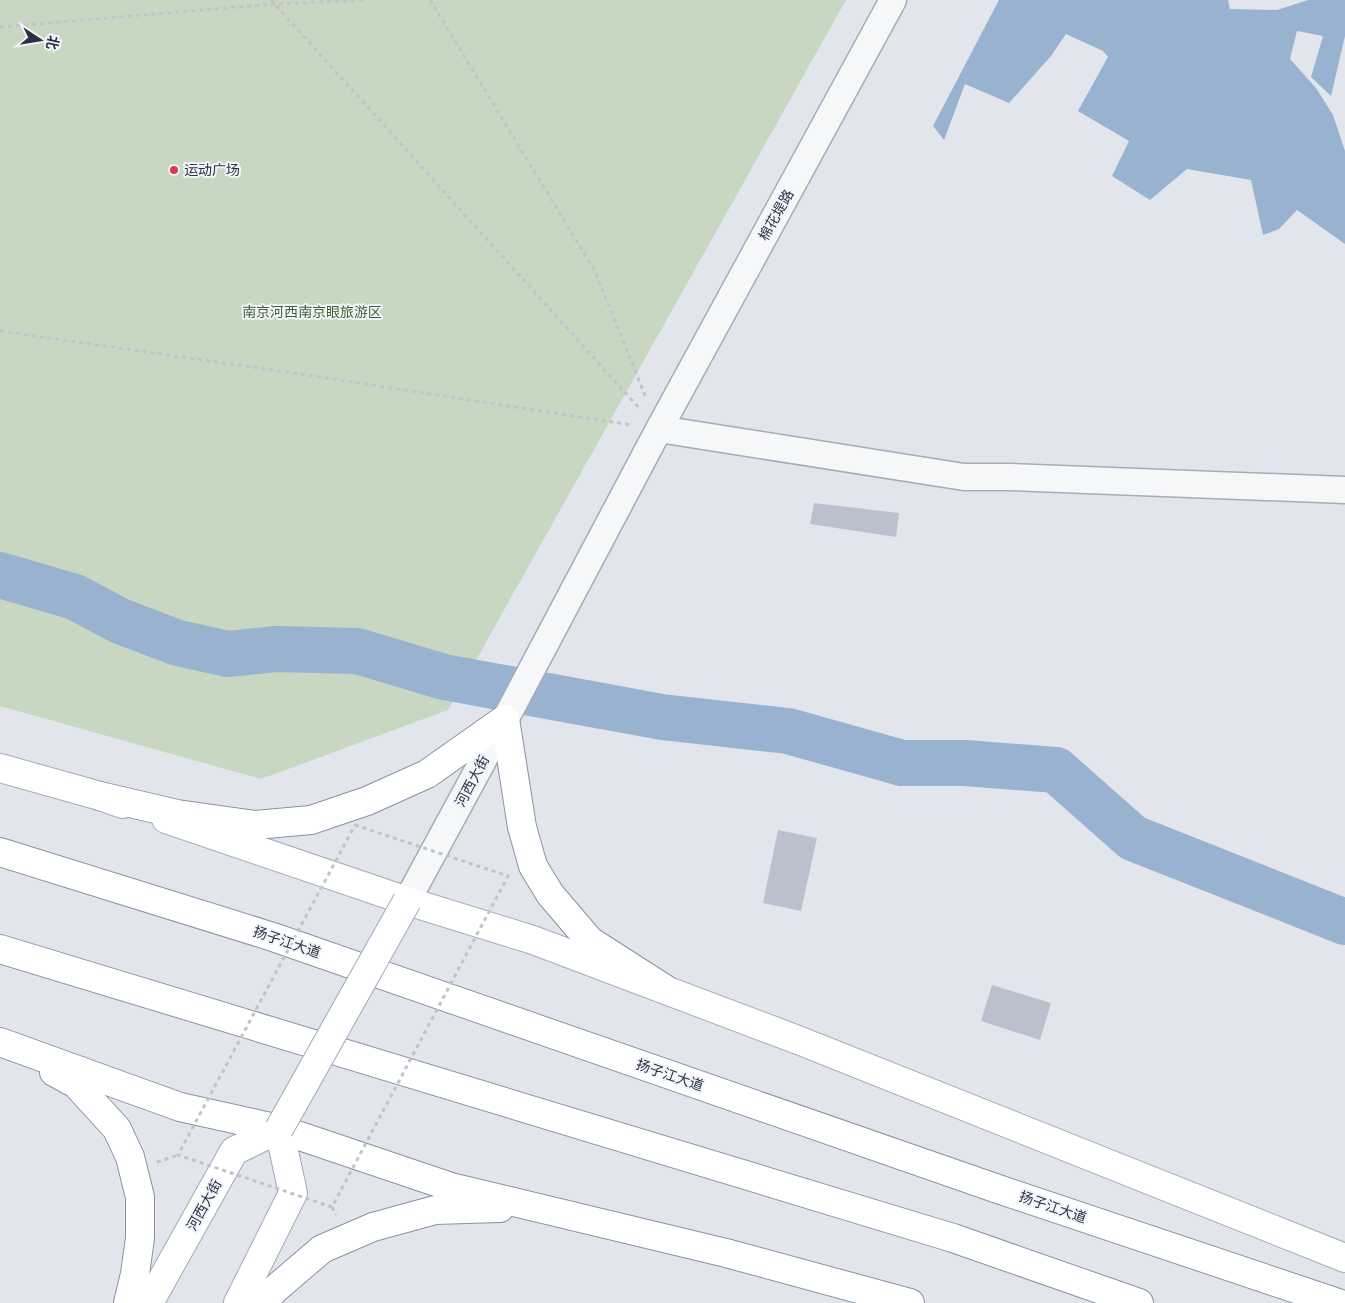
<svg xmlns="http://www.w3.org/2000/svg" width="1345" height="1303" viewBox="0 0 1345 1303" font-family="Poppins,'Noto Sans SC',sans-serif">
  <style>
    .green { fill: #c7d7c2 }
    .water { fill: #99b2cf }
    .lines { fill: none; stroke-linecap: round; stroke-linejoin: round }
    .river { stroke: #99b2cf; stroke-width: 46 }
    .building { fill: #bbc1cc }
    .street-casing { stroke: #a6acb7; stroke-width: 29 }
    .secondary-casing { stroke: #a6acb7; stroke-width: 30 }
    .primary-casing { stroke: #a0a9b9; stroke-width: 30 }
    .highway-casing { stroke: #8892a4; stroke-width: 30 }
    .path { stroke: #c0c4ca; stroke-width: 3; stroke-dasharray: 4 4; stroke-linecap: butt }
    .street { stroke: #f5f7f9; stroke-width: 26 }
    .secondary { stroke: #fff; stroke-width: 28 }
    .primary { stroke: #fff; stroke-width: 28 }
    .highway { stroke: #fff; stroke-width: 28 }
    .primary-bridge-casing { stroke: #a0a9b9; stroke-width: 30; stroke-linecap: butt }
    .path-bridge { stroke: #c0c4ca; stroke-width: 3; stroke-dasharray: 4 4; stroke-linecap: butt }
    .primary-bridge { stroke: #fff; stroke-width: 28 }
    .poi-dot { fill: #dd3b50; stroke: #f2f5f9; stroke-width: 2 }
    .labels { text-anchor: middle; stroke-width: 4; stroke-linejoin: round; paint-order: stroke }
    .poi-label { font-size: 14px; fill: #283246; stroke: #f2f5f9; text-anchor: start }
    .street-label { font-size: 14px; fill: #283246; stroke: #f2f5f9 }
    .park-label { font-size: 14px; fill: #3c6334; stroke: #f2f5f9 }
  </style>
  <rect width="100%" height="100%" fill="#e2e6ec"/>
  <!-- green -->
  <path class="green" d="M 0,0 L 846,0 L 448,710 L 261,779 L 0,706 Z"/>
  <!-- water -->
  <path class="water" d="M 999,0 L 1228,0 L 1230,9 L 1277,10 L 1308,0 L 1345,0 L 1345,36 L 1331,96 L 1311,77 L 1323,36 L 1297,31 L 1290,59 L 1316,88 L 1333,115 L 1345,151 L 1345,244 L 1297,210 L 1279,229 L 1263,235 L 1251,180 L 1187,169 L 1150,200 L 1112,176 L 1129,141 L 1078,111 L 1108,57 L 1103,51 L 1066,34 L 1051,56 L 1009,103 L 965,84 L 944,140 L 933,126 Z"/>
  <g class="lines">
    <!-- river -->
    <path class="river" d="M 0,575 L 75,597 L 120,621 L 178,643 L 228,654 L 276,649 L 357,651 L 444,677 L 662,717 L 788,731 L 902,763 L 965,763 L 1056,770 L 1133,838 L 1345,922"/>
  </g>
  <!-- building -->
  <path class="building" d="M 814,503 L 899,513 L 896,537 L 810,524 Z
    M 778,830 L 817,838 L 801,911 L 763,903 Z
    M 992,985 L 1051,1003 L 1040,1040 L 981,1021 Z"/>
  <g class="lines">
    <defs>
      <path id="street" d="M 659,429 L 964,477 L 1010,477 L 1345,490
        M 407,901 L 506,718 L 659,429 L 893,0"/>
      <path id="secondary" d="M 0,768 L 100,796 L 123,804
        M 166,819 L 407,901 L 533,940 L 798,1040 L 1345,1258"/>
      <path id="primary" d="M 149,1303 L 234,1151 L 279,1129 L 293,1193 L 238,1303"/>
      <path id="highway" d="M 100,796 L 177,814 L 255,825 L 311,820 L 367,801 L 427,774 L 505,719 L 522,827 L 533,866 L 550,894 L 590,941 L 665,989
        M 0,852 L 273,937 L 998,1189 L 1338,1303
        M 0,949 L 953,1238 L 1139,1303
        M 0,1042 L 180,1107 L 279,1129 L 451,1187 L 726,1253 L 910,1303
        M 54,1072 L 76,1084 L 117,1129 L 130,1157 L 140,1197 L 140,1238 L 135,1274 L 128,1303
        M 264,1303 L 274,1290 L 322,1249 L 373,1227 L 435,1210 L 500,1208"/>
    </defs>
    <!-- street casing -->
    <use href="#street" class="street-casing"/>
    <!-- secondary casing -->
    <use href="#secondary" class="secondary-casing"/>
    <!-- primary casing -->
    <use href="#primary" class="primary-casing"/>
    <!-- highway casing -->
    <use href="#highway" class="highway-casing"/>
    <!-- path -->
    <path class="path" d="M 271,0 L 641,410
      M 430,0 L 595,271 L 646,398
      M 0,27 L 274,4 L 363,0
      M 0,331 L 294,373 L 632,425
      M 157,1162 L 178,1155
      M 332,1207 L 336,1215"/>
    <!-- street -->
    <use href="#street" class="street"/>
    <!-- secondary -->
    <use href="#secondary" class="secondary"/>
    <!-- primary -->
    <use href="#primary" class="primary"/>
    <!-- highway -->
    <use href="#highway" class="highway"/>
    <defs>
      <path id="primary-bridge" d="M 279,1129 L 407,901"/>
    </defs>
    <!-- primary-bridge casing -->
    <use href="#primary-bridge" class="primary-bridge-casing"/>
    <!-- path-bridge -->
    <path class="path-bridge" d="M 355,825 L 508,876 L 332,1207 L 178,1155 Z"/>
    <!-- primary-bridge -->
    <use href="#primary-bridge" class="primary-bridge"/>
  </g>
  <!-- markers -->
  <circle class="poi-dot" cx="174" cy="170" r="5"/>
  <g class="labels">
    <!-- poi labels -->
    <g class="poi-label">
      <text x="184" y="175">运动广场</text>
    </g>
    <!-- street labels -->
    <g class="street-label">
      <text transform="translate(776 215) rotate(-61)" y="5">棉花堤路</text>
      <text transform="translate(472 781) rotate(-62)" y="5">河西大街</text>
      <text transform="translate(287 942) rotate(19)" y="5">扬子江大道</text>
      <text transform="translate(670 1075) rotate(19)" y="5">扬子江大道</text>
      <text transform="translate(204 1205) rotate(-61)" y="5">河西大街</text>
      <text transform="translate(1053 1207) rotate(19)" y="5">扬子江大道</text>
    </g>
    <!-- park labels -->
    <g class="park-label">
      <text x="312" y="317">南京河西南京眼旅游区</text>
    </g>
  </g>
  <!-- north arrow -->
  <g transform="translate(40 40) rotate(102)" stroke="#f2f5f9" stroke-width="4" paint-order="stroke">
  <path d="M0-4L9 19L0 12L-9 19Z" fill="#283246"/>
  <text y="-8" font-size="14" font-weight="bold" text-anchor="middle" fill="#283246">北</text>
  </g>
</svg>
